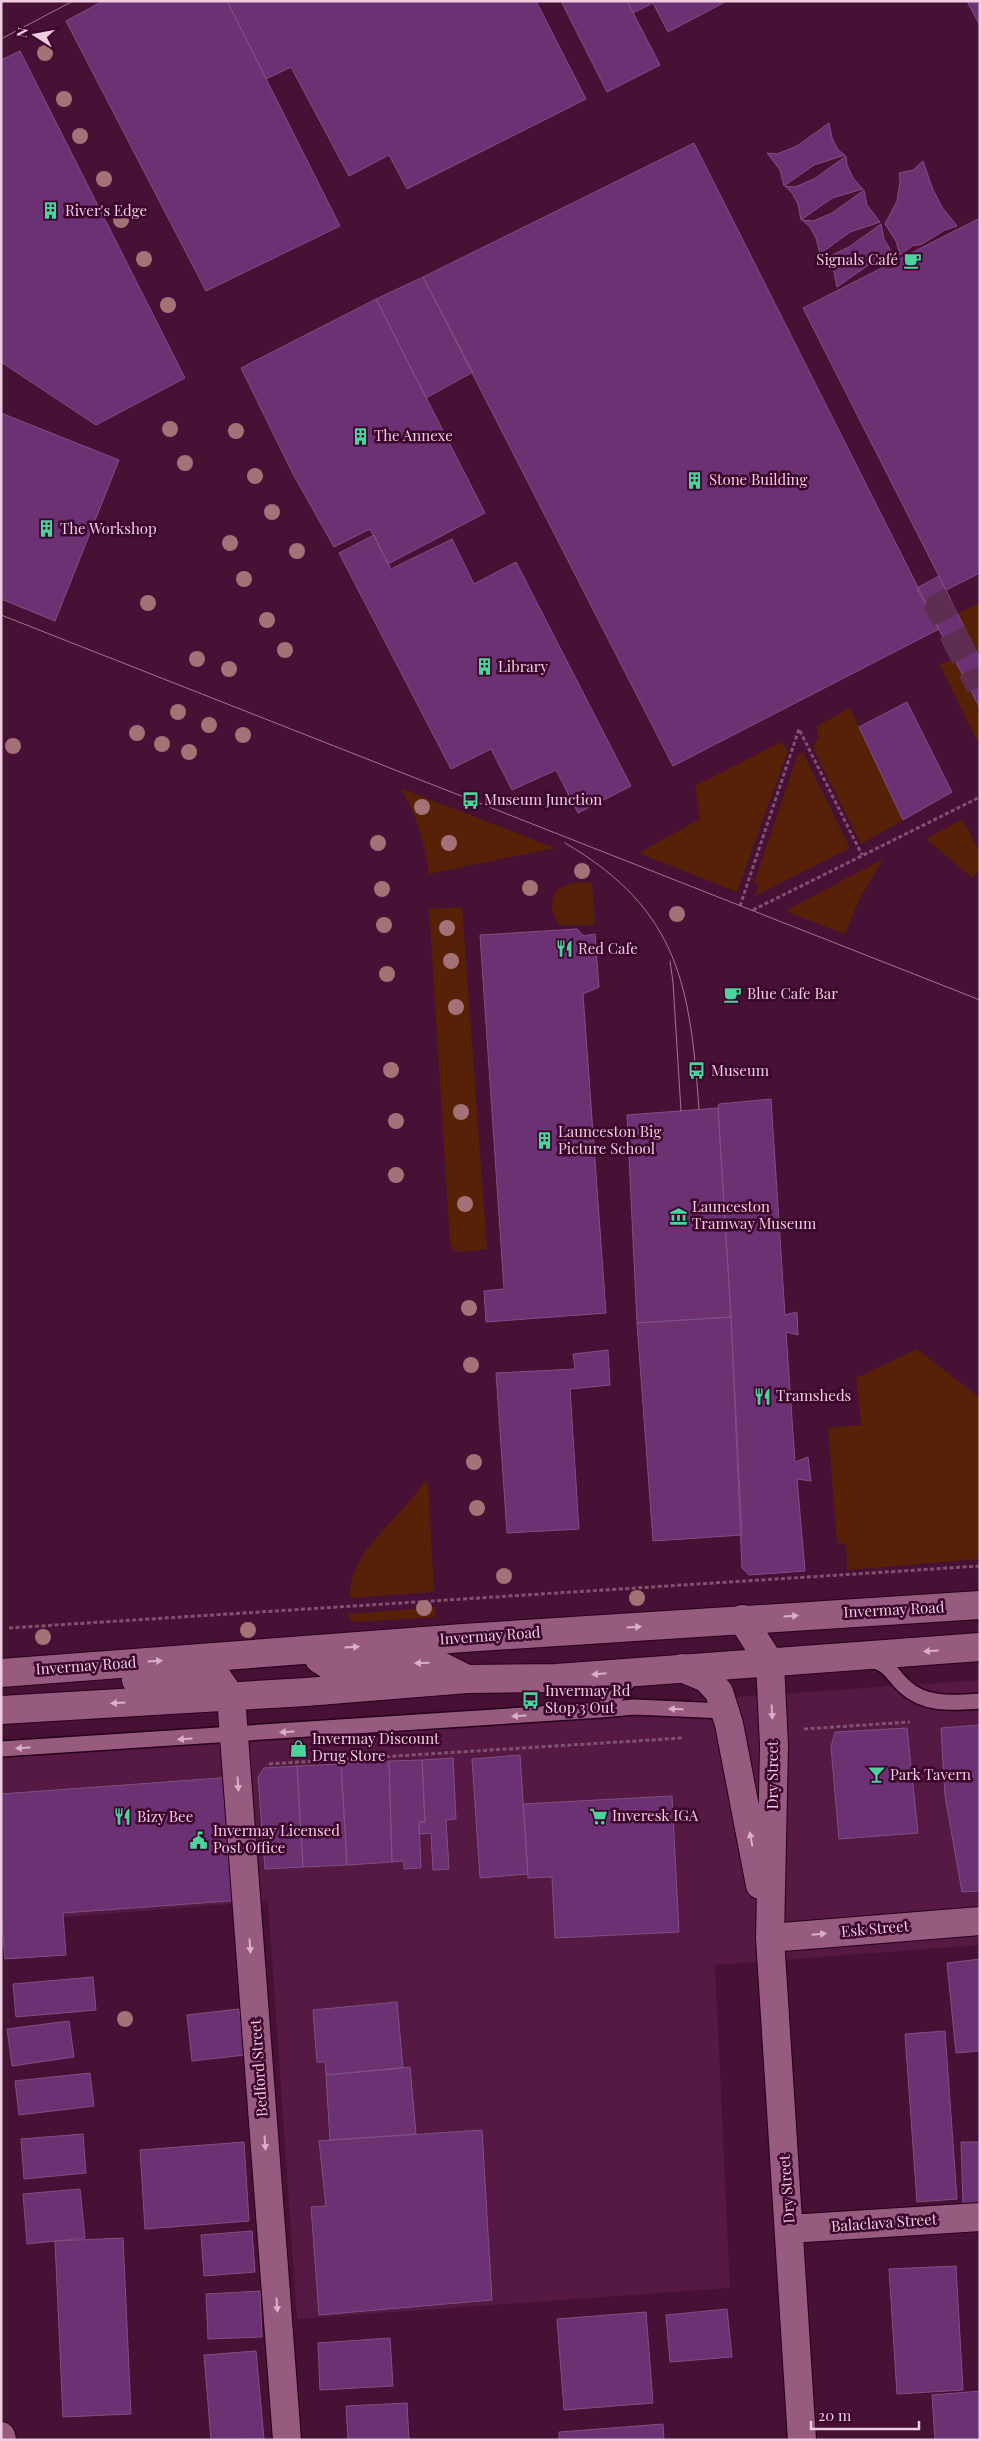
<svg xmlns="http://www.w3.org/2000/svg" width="981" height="2441" viewBox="0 0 981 2441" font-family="'Playfair Display',serif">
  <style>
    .built { fill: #551943 }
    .green { fill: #572107 }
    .building { fill: #6b3173; stroke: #7d5183 }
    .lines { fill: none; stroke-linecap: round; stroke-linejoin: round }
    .street-tunnel { stroke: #5f2d4f; stroke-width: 28; stroke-dasharray: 28 14; stroke-linecap: butt }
    .lane-casing { stroke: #26011a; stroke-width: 18 }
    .street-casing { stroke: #26011a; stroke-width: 30 }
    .secondary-casing { stroke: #26011a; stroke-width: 30 }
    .path { stroke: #805270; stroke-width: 3; stroke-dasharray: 4 2.5; stroke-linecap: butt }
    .lane { stroke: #975b80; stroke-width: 15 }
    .street { stroke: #975b80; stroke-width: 28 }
    .secondary { stroke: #975b80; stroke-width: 28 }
    .tram { stroke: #a17691; stroke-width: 1 }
    .tree { fill: #a47177 }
    .oneway { fill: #d9b0c8 }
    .labels { text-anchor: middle; stroke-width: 5; stroke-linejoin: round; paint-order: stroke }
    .poi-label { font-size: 15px; fill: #efcce0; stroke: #3b052b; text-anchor: start }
    .street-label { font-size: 15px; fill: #efcce0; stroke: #3b052b }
  </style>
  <rect width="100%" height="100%" fill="#461135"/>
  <!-- built -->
  <path class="built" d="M 980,1680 L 980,1945 L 715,1965 L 730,2288 L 297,2319 L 268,1901 L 1,1922 L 1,1748 Z"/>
  <!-- green -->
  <path class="green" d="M 980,602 L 980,659 L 957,614 Z
    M 954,658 L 980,708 L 980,747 L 940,665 Z
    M 850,708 L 903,820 L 861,844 L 813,748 L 818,738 L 817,726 Z
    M 781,742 L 788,750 L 737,892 L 639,853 L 700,819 L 695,786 Z
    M 803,753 L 850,848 L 755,896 L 759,885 L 754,883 L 798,754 Z
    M 400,788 L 555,848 L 429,874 C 425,845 417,813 400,788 Z
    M 962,819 L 980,852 L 980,870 L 972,878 L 926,839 Z
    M 883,859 L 859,900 L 845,934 L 785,911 Z
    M 592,882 L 595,925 L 560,925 C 551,914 549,902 557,890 L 572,883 Z
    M 462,907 L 487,1249 L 463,1252 L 455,1251 L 450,1245 L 429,909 Z
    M 917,1349 L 980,1398 L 980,1559 L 847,1570 L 846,1544 L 837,1543 L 828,1428 L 861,1425 L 856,1378 Z
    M 424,1481 L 428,1482 L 434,1592 L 350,1598 C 348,1549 402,1520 424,1481 Z
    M 435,1607 L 436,1617 L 354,1622 L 350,1618 L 349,1614 Z"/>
  <!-- building -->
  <path class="building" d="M 103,1 L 227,1 L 340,226 L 206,291 L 66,21 Z
    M 227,1 L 536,1 L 586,99 L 407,189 L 389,155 L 349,176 L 291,67 L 266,79 Z
    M 561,1 L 627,1 L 660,65 L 607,92 Z
    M 627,1 L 727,1 L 668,32 L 653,3 L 633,13 Z
    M 967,1 L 980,1 L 980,26 Z
    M 20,51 L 185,378 L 96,425 L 1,362 L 1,60 Z
    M 829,123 L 832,138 L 838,150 L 845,155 L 814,165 L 784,186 L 780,170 L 767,153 L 777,154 L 797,146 Z
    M 694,143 L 939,629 L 673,766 L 423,277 Z
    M 846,156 L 847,165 L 853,178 L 863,189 L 832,198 L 801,220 L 798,204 L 792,193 L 785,186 L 795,187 L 814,179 Z
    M 923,161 L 933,190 L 942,207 L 957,226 L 945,230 L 922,244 L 912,246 L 900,255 L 896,241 L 885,224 L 897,201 L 900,182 L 899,173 L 913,170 Z
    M 864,190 L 867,205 L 880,222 L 850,232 L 820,254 L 816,238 L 810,227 L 802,220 L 813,221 L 832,213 Z
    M 980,218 L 980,573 L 946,590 L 803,308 Z
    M 881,224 L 884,239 L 891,251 L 898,257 L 867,266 L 837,287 L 834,272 L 828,262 L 819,254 L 830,256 L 849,247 Z
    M 423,277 L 473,372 L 426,398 L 376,299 Z
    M 376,299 L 485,513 L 388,564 L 370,529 L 334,547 L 293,474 L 241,368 Z
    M 1,413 L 119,460 L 55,621 L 1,599 Z
    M 374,535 L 391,569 L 452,539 L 474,584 L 516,562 L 631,786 L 578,813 L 556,770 L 512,790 L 491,749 L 451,769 L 339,553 Z
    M 939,576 L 980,659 L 980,708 L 917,588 Z
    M 907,702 L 952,792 L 903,820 L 859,727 Z
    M 577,929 L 584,936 L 595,934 L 599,987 L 583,994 L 606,1313 L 486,1322 L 484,1291 L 504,1289 L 480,935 Z
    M 771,1099 L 785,1315 L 797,1312 L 798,1335 L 786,1332 L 795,1462 L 808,1457 L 811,1481 L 797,1479 L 805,1571 L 749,1575 L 742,1568 L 731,1317 L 718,1108 L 719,1104 Z
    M 718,1108 L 731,1317 L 637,1323 L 627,1115 Z
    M 731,1317 L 742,1535 L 653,1541 L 637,1323 Z
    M 608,1350 L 610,1385 L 570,1389 L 579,1529 L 507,1533 L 496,1373 L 575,1369 L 573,1354 Z
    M 980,1725 L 980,1891 L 962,1892 L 945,1796 L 941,1728 Z
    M 907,1728 L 918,1833 L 839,1839 L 831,1747 L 835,1732 Z
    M 520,1755 L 528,1874 L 480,1878 L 472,1759 Z
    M 453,1758 L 456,1819 L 446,1820 L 449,1869 L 433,1870 L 431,1833 L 419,1834 L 419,1822 L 425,1822 L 422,1760 Z
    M 422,1760 L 425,1822 L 419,1822 L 421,1868 L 404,1869 L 404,1861 L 392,1862 L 389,1761 Z
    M 389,1761 L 392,1862 L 347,1865 L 341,1764 Z
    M 341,1764 L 347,1865 L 303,1867 L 297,1766 Z
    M 297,1766 L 303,1867 L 265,1869 L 258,1777 L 264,1768 Z
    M 234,1777 L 243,1900 L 63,1913 L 66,1955 L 5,1959 L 1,1913 L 1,1794 Z
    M 672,1796 L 679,1932 L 555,1938 L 552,1877 L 528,1878 L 523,1804 Z
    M 980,1959 L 980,2051 L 956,2053 L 947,1963 Z
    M 93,1977 L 96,2010 L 16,2017 L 13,1984 Z
    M 397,2002 L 403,2068 L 326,2075 L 325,2062 L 317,2062 L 313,2010 Z
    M 239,2009 L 245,2055 L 192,2061 L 187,2015 Z
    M 69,2021 L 74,2057 L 12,2066 L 7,2029 Z
    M 945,2031 L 957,2199 L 917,2202 L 905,2034 Z
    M 410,2067 L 416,2134 L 330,2140 L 326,2075 Z
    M 90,2073 L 94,2106 L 19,2115 L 15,2081 Z
    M 482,2130 L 492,2300 L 319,2315 L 311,2207 L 326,2206 L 319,2141 Z
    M 83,2134 L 86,2173 L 24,2179 L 21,2139 Z
    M 244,2142 L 249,2221 L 145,2229 L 140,2150 Z
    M 961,2142 L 980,2142 L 980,2204 L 963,2204 Z
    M 80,2189 L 85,2238 L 27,2244 L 23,2194 Z
    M 252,2231 L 255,2272 L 204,2276 L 201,2235 Z
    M 123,2238 L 131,2414 L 63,2417 L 55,2241 Z
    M 956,2266 L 963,2390 L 897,2394 L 889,2269 Z
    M 260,2291 L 262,2337 L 208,2339 L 206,2294 Z
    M 727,2309 L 732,2357 L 670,2362 L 666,2315 Z
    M 646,2312 L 653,2403 L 564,2410 L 557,2319 Z
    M 390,2338 L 393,2386 L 320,2390 L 318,2343 Z
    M 256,2351 L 264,2439 L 211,2440 L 204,2355 Z
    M 980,2391 L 980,2440 L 935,2440 L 932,2395 Z
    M 407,2403 L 409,2440 L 348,2440 L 346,2406 Z
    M 663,2424 L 664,2440 L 559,2440 L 559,2432 Z"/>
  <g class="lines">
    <!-- street-tunnel -->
    <path class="street-tunnel" d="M 951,601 L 939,607 L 980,686"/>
    <defs>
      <path id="lane" d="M 871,1660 C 891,1665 891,1674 904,1686 C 925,1706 953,1703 980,1701
        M 601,1710 L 634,1707 L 725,1711
        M 1,1749 L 601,1710 L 615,1697 L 636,1672"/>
      <path id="street" d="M 770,1663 L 774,1746 L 770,1938 L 802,2440
        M 682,1668 L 706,1678 L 719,1692 L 729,1724 L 760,1885
        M 231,1697 L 287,2440
        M 770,1938 L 980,1921
        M 789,2229 L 980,2217
        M 1,2436 L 2,2440"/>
      <path id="secondary" d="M 742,1619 L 770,1663
        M 319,1659 L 330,1666 L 433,1662 L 465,1678
        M 1,1673 L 463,1638 L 980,1605
        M 136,1680 L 217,1677 L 231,1697
        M 1,1710 L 306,1692 L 467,1679 L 556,1678 L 980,1647"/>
    </defs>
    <!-- lane casing -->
    <use href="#lane" class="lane-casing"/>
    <!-- street casing -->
    <use href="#street" class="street-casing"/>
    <!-- secondary casing -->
    <use href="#secondary" class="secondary-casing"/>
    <!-- path -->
    <path class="path" d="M 740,906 L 799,729 L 862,855
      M 753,910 L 980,797
      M 9,1628 L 980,1566
      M 804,1729 L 910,1722
      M 269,1764 L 682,1738"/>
    <!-- lane -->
    <use href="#lane" class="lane"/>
    <!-- street -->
    <use href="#street" class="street"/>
    <!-- secondary -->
    <use href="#secondary" class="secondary"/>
    <!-- tram -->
    <path class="tram" d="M 1,39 L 73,1
      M 1,615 L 980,1000
      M 565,843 C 680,910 690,987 699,1109
      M 670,961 L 673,982 L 681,1111"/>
  </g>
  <!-- trees -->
  <g class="tree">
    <circle cx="45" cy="53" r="8"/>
    <circle cx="64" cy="99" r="8"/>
    <circle cx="80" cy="136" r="8"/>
    <circle cx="104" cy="179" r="8"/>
    <circle cx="121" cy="220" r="8"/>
    <circle cx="144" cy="259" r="8"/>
    <circle cx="168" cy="305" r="8"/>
    <circle cx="170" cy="429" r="8"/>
    <circle cx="236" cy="431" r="8"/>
    <circle cx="185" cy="463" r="8"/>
    <circle cx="255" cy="476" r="8"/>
    <circle cx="272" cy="512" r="8"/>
    <circle cx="230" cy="543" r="8"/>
    <circle cx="297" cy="551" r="8"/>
    <circle cx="244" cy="579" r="8"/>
    <circle cx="148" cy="603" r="8"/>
    <circle cx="267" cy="620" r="8"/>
    <circle cx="285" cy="650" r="8"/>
    <circle cx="197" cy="659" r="8"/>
    <circle cx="229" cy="669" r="8"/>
    <circle cx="178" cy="712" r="8"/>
    <circle cx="209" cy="725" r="8"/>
    <circle cx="137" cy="733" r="8"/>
    <circle cx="243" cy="735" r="8"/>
    <circle cx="162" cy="744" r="8"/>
    <circle cx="13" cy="746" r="8"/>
    <circle cx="189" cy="752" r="8"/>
    <circle cx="422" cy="807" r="8"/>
    <circle cx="378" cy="843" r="8"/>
    <circle cx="449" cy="843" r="8"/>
    <circle cx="582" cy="871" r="8"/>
    <circle cx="530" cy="888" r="8"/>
    <circle cx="382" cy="889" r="8"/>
    <circle cx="677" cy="914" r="8"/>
    <circle cx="384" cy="925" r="8"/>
    <circle cx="447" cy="928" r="8"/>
    <circle cx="451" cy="961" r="8"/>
    <circle cx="387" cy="974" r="8"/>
    <circle cx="456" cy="1007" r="8"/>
    <circle cx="391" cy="1070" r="8"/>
    <circle cx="461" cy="1112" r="8"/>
    <circle cx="396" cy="1121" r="8"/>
    <circle cx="396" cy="1175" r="8"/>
    <circle cx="465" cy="1204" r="8"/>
    <circle cx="469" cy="1308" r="8"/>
    <circle cx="471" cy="1365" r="8"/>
    <circle cx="474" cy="1462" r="8"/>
    <circle cx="477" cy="1508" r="8"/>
    <circle cx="504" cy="1576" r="8"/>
    <circle cx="637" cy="1598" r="8"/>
    <circle cx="424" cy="1608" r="8"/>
    <circle cx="248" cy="1630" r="8"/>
    <circle cx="43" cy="1637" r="8"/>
    <circle cx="125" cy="2019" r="8"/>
  </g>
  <!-- one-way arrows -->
  <defs><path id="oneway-solid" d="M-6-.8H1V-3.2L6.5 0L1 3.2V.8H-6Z" transform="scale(1.25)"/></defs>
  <g class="oneway">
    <use href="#oneway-solid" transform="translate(791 1616) rotate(-3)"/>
    <use href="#oneway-solid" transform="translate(634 1627) rotate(-4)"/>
    <use href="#oneway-solid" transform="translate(352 1647) rotate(-4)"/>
    <use href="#oneway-solid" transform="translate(931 1651) rotate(176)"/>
    <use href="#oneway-solid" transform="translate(155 1661) rotate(-4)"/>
    <use href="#oneway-solid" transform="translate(422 1663) rotate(179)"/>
    <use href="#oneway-solid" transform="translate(599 1674) rotate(175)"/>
    <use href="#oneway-solid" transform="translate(118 1703) rotate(177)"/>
    <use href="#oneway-solid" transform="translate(676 1709) rotate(-178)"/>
    <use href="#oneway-solid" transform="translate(772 1712) rotate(87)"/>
    <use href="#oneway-solid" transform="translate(519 1716) rotate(176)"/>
    <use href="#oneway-solid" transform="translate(287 1732) rotate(176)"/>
    <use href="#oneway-solid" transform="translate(185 1739) rotate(177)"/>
    <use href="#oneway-solid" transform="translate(23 1748) rotate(177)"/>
    <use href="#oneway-solid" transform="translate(238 1784) rotate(86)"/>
    <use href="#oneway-solid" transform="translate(751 1839) rotate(-101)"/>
    <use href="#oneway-solid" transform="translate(819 1934) rotate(-5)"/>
    <use href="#oneway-solid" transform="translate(250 1946) rotate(86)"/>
    <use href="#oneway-solid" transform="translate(265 2143) rotate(86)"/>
    <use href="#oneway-solid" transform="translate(277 2305) rotate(86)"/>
  </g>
  <!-- icons -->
  <defs>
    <symbol id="building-bare" viewBox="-9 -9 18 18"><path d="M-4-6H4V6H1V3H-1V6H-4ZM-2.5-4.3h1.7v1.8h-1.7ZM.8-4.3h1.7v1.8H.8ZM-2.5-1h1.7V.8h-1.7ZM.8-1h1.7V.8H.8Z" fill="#49d49c" stroke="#3b052b" stroke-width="2.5" paint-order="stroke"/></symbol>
    <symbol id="cafe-bare" viewBox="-9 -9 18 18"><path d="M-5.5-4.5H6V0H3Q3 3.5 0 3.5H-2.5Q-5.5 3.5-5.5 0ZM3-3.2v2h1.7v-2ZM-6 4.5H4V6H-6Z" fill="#49d49c" stroke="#3b052b" stroke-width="2.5" paint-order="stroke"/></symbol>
    <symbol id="bus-bare" viewBox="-9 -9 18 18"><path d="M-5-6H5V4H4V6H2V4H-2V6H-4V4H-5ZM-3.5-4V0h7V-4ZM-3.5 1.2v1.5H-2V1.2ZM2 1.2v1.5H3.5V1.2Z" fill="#49d49c" stroke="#3b052b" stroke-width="2.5" paint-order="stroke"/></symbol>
    <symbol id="restaurant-bare" viewBox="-9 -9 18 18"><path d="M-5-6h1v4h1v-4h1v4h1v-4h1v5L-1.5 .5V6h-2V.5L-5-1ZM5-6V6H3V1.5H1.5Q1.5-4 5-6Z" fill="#49d49c" stroke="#3b052b" stroke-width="2.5" paint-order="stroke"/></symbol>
    <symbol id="museum-bare" viewBox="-9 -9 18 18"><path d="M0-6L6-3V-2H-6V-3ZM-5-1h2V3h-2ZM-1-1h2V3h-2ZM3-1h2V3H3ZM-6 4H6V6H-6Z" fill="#49d49c" stroke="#3b052b" stroke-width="2.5" paint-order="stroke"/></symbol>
    <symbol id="shop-bare" viewBox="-9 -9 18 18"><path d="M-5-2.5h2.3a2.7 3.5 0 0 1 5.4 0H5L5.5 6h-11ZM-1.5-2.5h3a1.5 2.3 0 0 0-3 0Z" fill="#49d49c" stroke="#3b052b" stroke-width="2.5" paint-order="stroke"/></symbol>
    <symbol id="bar-bare" viewBox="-9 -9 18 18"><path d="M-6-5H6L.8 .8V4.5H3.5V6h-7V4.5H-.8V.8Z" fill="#49d49c" stroke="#3b052b" stroke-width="2.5" paint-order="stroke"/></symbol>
    <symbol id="supermarket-bare" viewBox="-9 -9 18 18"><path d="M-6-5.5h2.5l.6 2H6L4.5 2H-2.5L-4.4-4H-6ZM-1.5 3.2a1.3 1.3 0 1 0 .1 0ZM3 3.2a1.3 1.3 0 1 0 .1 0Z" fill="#49d49c" stroke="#3b052b" stroke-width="2.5" paint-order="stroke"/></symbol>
    <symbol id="civic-bare" viewBox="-9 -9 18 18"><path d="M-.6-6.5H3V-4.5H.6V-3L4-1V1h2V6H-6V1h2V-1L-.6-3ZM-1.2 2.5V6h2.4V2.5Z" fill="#49d49c" stroke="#3b052b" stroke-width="2.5" paint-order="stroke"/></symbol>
  </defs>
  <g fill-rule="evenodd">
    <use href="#building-bare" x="38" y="198" width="25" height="25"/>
    <use href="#cafe-bare" x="900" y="248" width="25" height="25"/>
    <use href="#building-bare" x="348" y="424" width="25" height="25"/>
    <use href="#building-bare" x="682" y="468" width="25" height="25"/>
    <use href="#building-bare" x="34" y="516" width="25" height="25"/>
    <use href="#building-bare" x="472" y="654" width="25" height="25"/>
    <use href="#bus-bare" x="458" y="788" width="25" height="25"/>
    <use href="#restaurant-bare" x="552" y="936" width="25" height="25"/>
    <use href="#cafe-bare" x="720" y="982" width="25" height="25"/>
    <use href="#bus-bare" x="684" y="1058" width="25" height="25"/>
    <use href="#building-bare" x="532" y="1128" width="25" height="25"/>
    <use href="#museum-bare" x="666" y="1204" width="25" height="25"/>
    <use href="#restaurant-bare" x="750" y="1384" width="25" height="25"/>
    <use href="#bus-bare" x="518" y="1688" width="25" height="25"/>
    <use href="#shop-bare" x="286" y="1736" width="25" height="25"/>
    <use href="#bar-bare" x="864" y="1762" width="25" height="25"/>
    <use href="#supermarket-bare" x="586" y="1804" width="25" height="25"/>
    <use href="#restaurant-bare" x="110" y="1804" width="25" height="25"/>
    <use href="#civic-bare" x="186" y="1828" width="25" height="25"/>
  </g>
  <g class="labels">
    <!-- poi labels -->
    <g class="poi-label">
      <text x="65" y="216">River's Edge</text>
      <text x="898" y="265" text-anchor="end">Signals Café</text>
      <text x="374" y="441">The Annexe</text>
      <text x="709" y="485">Stone Building</text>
      <text x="60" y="534">The Workshop</text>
      <text x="498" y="672">Library</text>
      <text x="484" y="805">Museum Junction</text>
      <text x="578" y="954">Red Cafe</text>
      <text x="747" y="999">Blue Cafe Bar</text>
      <text x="711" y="1076">Museum</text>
      <text x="558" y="1137">Launceston Big<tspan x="558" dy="17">Picture School</tspan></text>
      <text x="692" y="1212">Launceston<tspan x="692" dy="17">Tramway Museum</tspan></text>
      <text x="776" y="1401">Tramsheds</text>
      <text x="545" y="1696">Invermay Rd<tspan x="545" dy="17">Stop 3 Out</tspan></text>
      <text x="312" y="1744">Invermay Discount<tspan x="312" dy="17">Drug Store</tspan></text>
      <text x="890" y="1780">Park Tavern</text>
      <text x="612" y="1821">Inveresk IGA</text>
      <text x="137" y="1822">Bizy Bee</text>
      <text x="213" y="1836">Invermay Licensed<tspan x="213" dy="17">Post Office</tspan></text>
    </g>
    <!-- street labels -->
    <g class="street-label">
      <text transform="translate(894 1610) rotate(-3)" y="5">Invermay Road</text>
      <text transform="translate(490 1636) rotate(-4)" y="5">Invermay Road</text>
      <text transform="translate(86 1666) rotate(-4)" y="5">Invermay Road</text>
      <text transform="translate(773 1775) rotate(-90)" y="5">Dry Street</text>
      <text transform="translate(875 1929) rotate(-5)" y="5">Esk Street</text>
      <text transform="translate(259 2068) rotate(-94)" y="5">Bedford Street</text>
      <text transform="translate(787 2189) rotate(-94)" y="5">Dry Street</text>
      <text transform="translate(884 2223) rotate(-4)" y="5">Balaclava Street</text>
    </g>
  </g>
  <!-- border -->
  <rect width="981" height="2441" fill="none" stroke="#efcce0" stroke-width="5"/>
  <!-- north arrow -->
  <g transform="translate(35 35) rotate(281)" stroke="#3b052b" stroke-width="4" paint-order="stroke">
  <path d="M0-4L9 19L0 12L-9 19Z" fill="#efcce0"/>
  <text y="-8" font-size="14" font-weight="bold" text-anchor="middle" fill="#efcce0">N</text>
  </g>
  <!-- scale -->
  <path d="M811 2421v8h108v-8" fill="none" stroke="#efcce0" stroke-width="2.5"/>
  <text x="818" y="2421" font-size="15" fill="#efcce0" stroke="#3b052b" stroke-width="4" paint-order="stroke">20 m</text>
</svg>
